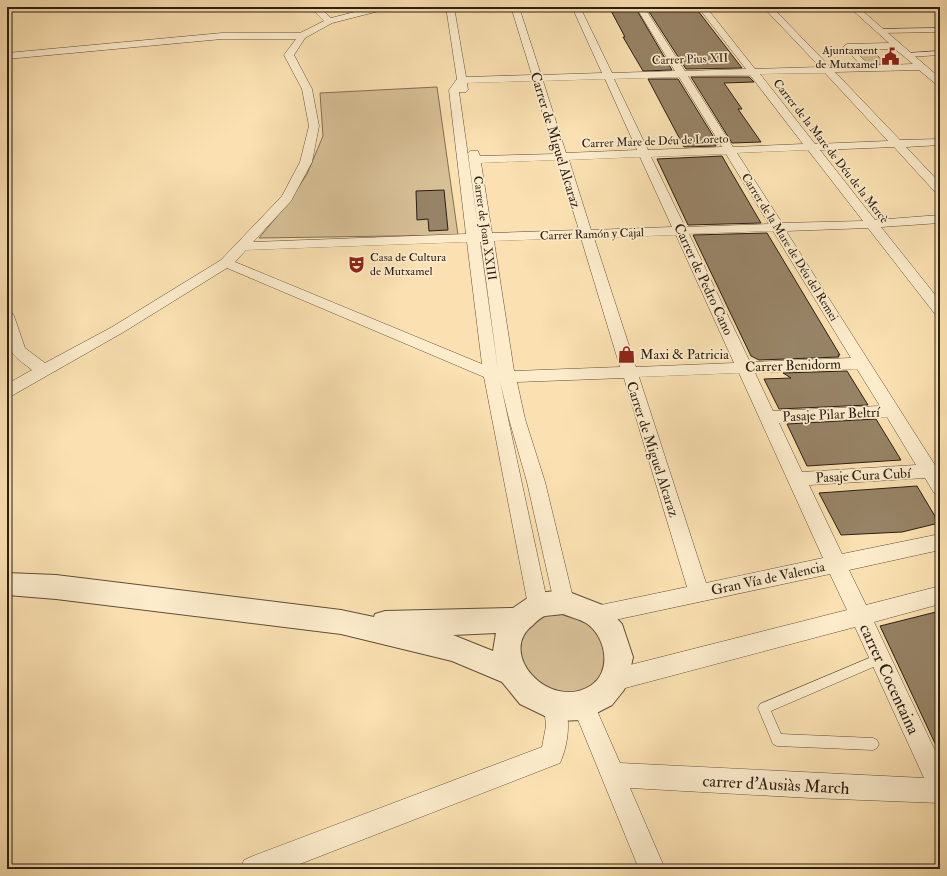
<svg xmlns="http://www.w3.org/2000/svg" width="947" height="876" viewBox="0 0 947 876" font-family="'IM FELL Double Pica',serif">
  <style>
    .green { fill: #d8c096; stroke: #826f55 }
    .building { fill: #978366; stroke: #2b1e14 }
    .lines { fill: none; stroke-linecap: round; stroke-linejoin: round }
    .service-casing { stroke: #5f4f3b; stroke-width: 1 }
    .pedestrian-casing { stroke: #5f4f3b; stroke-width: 1 }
    .minor-casing { stroke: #5f4f3b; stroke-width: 1 }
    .tertiary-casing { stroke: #5f4f3b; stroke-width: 2 }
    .service { fill: #fceccc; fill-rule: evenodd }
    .pedestrian { fill: #fceccc; fill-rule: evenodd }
    .minor { fill: #fceccc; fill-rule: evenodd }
    .tertiary { fill: #fceccc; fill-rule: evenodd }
    .labels { text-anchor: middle; stroke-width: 3.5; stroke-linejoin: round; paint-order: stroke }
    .far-poi-label { font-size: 12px; fill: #2b1e14; stroke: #fceccc; text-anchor: end }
    .far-street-label { font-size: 12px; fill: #2b1e14; stroke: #fceccc }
    .street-label { font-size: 14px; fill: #2b1e14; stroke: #fceccc }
    .poi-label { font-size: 14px; fill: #2b1e14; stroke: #fceccc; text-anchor: start }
    .near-street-label { font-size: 17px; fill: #2b1e14; stroke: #fceccc }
  </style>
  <rect width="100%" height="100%" fill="#fbe1b1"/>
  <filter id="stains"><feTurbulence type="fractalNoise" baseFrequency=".005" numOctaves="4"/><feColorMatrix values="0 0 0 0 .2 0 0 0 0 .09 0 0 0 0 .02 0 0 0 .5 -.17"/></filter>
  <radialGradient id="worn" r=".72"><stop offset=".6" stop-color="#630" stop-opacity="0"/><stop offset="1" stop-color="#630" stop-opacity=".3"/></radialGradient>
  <!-- green -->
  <path class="green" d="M 849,50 L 872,50 L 886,64 L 863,65 Z
    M 437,87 L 458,235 L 259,238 L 288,203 L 307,174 L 323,136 L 320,93 Z
    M 561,613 L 575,615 L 598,631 L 608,657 L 598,683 L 586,692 L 556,695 L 531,680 L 519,654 L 521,641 L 526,629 L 536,620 L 548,614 Z"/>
  <!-- building -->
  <path class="building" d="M 609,7 L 635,7 L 672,70 L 643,71 L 623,37 L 625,37 Z
    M 646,7 L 695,7 L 742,68 L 686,69 Z
    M 691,77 L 749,77 L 754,82 L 724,83 L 742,109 L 738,109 L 761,142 L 732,143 Z
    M 648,79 L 678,79 L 718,144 L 715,144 L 716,146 L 684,147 Z
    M 722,156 L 730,170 L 761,223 L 688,225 L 657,159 Z
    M 444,190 L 448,230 L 429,231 L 428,219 L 417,220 L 416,191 Z
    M 767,233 L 840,355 L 838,355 L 839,357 L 759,360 L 751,356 L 693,235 Z
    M 847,371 L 868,405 L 779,409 L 764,379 L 791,378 L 783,373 Z
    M 876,419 L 901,460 L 807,466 L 787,424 Z
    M 917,486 L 939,523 L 902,532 L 841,535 L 819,493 Z
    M 940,611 L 940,754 L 880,626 Z"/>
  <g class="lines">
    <defs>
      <path id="service" d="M 881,653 L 885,654 L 887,658 L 885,662 L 771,711 L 781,734 L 873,738 L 877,740 L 879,744 L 877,748 L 873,750 L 777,746 L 773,744 L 758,708 L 760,704 Z"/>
      <path id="pedestrian" d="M 940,28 L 940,32 L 881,33 L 878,31 L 881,29 Z
        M 847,45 L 871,66 L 871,70 L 865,70 L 845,48 L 845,46 Z
        M 940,51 L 940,55 L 908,57 L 905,55 L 908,53 Z"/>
      <path id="minor" d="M 310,7 L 319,7 L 331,18 L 374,7 L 388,7 L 387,9 L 332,23 L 305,38 L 294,55 L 312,89 L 319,126 L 312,162 L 291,201 L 253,242 L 466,234 L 449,90 L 457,79 L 446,7 L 454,7 L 466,77 L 532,75 L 511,7 L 519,7 L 541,75 L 602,73 L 572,7 L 580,7 L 612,73 L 675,71 L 636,7 L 644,7 L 685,71 L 746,69 L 698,7 L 706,7 L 755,69 L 820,67 L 763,7 L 772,7 L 830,67 L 913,64 L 895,49 L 844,49 L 843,47 L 847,44 L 889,43 L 849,7 L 858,7 L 940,78 L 940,86 L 937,85 L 919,70 L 835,72 L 900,140 L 940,139 L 940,145 L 906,147 L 940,183 L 940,194 L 936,193 L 894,147 L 820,150 L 875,220 L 940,215 L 940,223 L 881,227 L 940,301 L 940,316 L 935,314 L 868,228 L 786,231 L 940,473 L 940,495 L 934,493 L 925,478 L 809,485 L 842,554 L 940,534 L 940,550 L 849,570 L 866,605 L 940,586 L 940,604 L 874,622 L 940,761 L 940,803 L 811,798 L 630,788 L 665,869 L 639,869 L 572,705 L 575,697 L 583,694 L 591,697 L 620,763 L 924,778 L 855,627 L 614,691 L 606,688 L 603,680 L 606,672 L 614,669 L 847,610 L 830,574 L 596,624 L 589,622 L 586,615 L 589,608 L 596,606 L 687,587 L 624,378 L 517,382 L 525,419 L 545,482 L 574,602 L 571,609 L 564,611 L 557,609 L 554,602 L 527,482 L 509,419 L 500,381 L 548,605 L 545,612 L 538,614 L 531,612 L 528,605 L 484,377 L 227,268 L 122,333 L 13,395 L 7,397 L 7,384 L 32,370 C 26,365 18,360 13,354 C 3,344 7,324 7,311 L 12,313 L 14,316 L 25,348 L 45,363 L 112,327 L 221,260 L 282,196 L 300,162 L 309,126 L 302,89 L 284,55 L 296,39 L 222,39 L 7,59 L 7,53 L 222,33 L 300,33 L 324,21 ZM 825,73 L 888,141 L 815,144 L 760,74 ZM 750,75 L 803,144 L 733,147 L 688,76 ZM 679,77 L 722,147 L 648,150 L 614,79 ZM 605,79 L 637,150 L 566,153 L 543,81 ZM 533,81 L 555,154 L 480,156 L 478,151 L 470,151 L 468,153 L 479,234 L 459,92 L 466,92 L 468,90 L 467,83 ZM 808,150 L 863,221 L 782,223 L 737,153 ZM 726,154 L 769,224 L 685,227 L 651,157 ZM 640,157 L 672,227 L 591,230 L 569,160 ZM 557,160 L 579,230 L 492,233 L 481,163 ZM 773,231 L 851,358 L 750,362 L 689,234 ZM 676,235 L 734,363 L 636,367 L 594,238 ZM 581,238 L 620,367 L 514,371 L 494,241 ZM 467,242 L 482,364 L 235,262 L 246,250 ZM 480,242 L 481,242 L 498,370 ZM 857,369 L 880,406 L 773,411 L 755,373 ZM 739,373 L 823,558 L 706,583 L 639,377 ZM 887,417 L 916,465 L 802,472 L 779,423 Z
        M 555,695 L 563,698 C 571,718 569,743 560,763 L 287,869 L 240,869 L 244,860 L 253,856 L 542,747 L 546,726 L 544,706 L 547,698 Z"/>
      <path id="tertiary" d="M 7,573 L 56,575 L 341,610 L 374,617 L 375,614 L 385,611 L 513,608 L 529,597 L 538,593 L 564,590 L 605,606 L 622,624 L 633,657 L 628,680 L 624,690 L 612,705 L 583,720 L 555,721 L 520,704 L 502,682 L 452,661 L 341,634 L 56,599 L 7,595 ZM 563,614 C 570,617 579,619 586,623 C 606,636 613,672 590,686 C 549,711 496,653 533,625 C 536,622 541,617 545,616 C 551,615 557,615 563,614 ZM 496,633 L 493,651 L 453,635 Z"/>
    </defs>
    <!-- service casing -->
    <use href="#service" class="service-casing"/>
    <!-- pedestrian casing -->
    <use href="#pedestrian" class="pedestrian-casing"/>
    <!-- minor casing -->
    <use href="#minor" class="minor-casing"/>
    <!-- tertiary casing -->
    <use href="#tertiary" class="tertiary-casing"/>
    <!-- service -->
    <use href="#service" class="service"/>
    <!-- pedestrian -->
    <use href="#pedestrian" class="pedestrian"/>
    <!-- minor -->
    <use href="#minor" class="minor"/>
    <!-- tertiary -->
    <use href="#tertiary" class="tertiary"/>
  </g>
  <!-- icons -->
  <defs>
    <symbol id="civic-bare" viewBox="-9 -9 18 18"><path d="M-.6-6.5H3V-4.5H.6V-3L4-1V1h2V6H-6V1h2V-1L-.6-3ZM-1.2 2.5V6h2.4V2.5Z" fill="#8f2418" stroke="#fceccc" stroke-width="2.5" paint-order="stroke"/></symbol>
    <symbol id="theatre-bare" viewBox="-9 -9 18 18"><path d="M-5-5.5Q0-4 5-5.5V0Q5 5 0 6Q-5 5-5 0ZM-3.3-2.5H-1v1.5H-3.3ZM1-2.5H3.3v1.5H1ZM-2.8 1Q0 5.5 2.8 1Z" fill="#8f2418" stroke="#fceccc" stroke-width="2.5" paint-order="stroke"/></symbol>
    <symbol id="shop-bare" viewBox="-9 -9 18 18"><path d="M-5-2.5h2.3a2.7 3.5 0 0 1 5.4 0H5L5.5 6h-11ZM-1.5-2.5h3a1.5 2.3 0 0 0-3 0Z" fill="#8f2418" stroke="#fceccc" stroke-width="2.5" paint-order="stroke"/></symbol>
  </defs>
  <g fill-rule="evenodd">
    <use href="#civic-bare" x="878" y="44" width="25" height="25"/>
    <use href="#theatre-bare" x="344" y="252" width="25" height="25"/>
    <use href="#shop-bare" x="614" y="342" width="25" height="25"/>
  </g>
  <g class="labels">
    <!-- far-poi labels -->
    <g class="far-poi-label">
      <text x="878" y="54">Ajuntament<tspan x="878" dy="14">de Mutxamel</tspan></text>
      <text x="370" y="261" text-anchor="start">Casa de Cultura<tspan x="370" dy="14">de Mutxamel</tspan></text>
    </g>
    <!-- far-street labels -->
    <g class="far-street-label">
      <text transform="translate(690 59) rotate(-2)" y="4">Carrer Pius XII</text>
      <text transform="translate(655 141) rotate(-2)" y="4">Carrer Mare de Déu de Loreto</text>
      <text transform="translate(831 151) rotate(52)" y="4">Carrer de la Mare de Déu de la Mercè</text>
      <text transform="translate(485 228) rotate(82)" y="4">Carrer de Joan XXIII</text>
      <text transform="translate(592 234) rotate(-2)" y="4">Carrer Ramón y Cajal</text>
      <text transform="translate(790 247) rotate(58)" y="4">Carrer de la Mare de Déu del Remei</text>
    </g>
    <!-- street labels -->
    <g class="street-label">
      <text transform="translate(556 140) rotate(73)" y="5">Carrer de Miguel Alcaraz</text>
      <text transform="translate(704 279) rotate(65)" y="5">Carrer de Pedro Cano</text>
      <text transform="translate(793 365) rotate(-2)" y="5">Carrer Benidorm</text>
      <text transform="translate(831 414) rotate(-3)" y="5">Pasaje Pilar Beltrí</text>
      <text transform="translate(653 449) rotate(72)" y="5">Carrer de Miguel Alcaraz</text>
      <text transform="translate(863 475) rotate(-3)" y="5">Pasaje Cura Cubí</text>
      <text transform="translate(768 578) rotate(-12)" y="5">Gran Vía de Valencia</text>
    </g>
    <!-- poi labels -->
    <g class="poi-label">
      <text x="640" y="359">Maxi &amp; Patricia</text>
    </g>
    <!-- near-street labels -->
    <g class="near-street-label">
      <text transform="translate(890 679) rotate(65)" y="6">carrer Cocentaina</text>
      <text transform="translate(776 784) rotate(3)" y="6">carrer d'Ausiàs March</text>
    </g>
  </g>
  <!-- margin -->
  <rect width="947" height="876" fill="none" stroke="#fbe1b1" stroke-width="24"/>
  <rect x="8" y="8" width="931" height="860" fill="none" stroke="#2b1e14" stroke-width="2"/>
  <rect x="12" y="12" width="923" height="852" fill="none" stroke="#2b1e14"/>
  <rect width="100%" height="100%" filter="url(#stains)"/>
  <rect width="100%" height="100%" fill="url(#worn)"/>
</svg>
